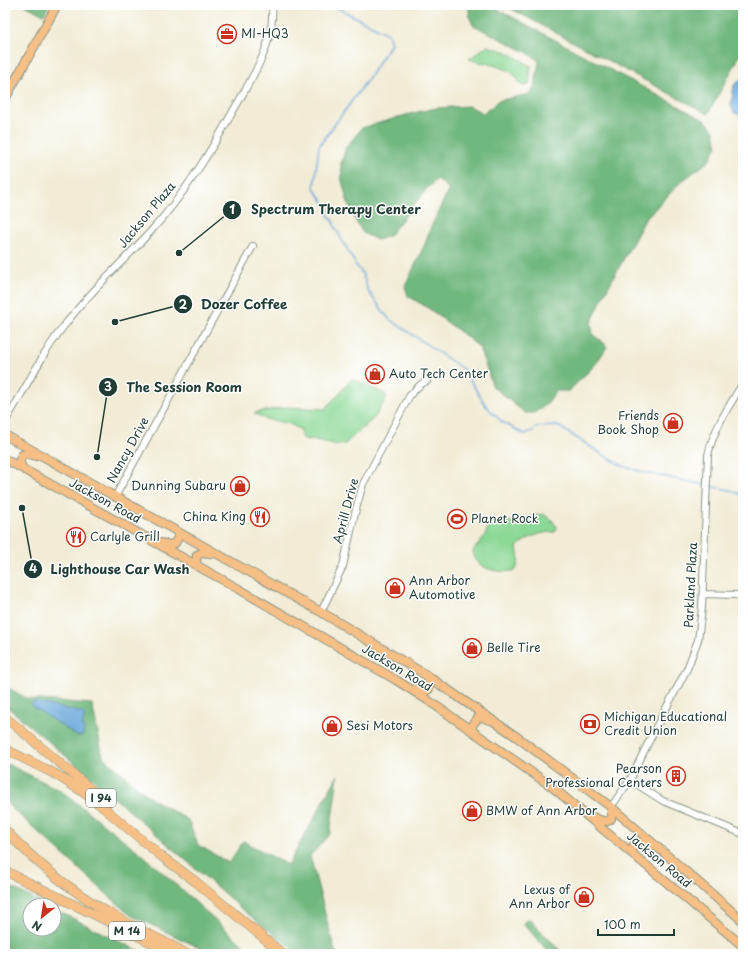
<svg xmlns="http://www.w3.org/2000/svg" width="748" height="959" viewBox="0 0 748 959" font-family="'Playpen Sans',sans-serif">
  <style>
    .green { fill: #8cd896; stroke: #568a65 }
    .forest { fill: #71b87f; stroke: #487a5a }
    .water { fill: #69a7db; stroke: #447288 }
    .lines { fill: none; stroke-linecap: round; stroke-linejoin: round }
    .stream { stroke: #69a7db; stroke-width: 1.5 }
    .minor-casing { stroke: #889485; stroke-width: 8 }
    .major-casing { stroke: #889485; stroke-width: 10 }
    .highway-casing { stroke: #889485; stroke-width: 10 }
    .minor { stroke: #fff; stroke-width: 6 }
    .major { stroke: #f5bf86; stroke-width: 8 }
    .highway { stroke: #f5bf86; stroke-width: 9 }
    .labels { text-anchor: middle; stroke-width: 3; stroke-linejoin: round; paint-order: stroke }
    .shield { fill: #fff; stroke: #627771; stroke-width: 1 }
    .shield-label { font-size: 11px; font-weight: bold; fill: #1f3d34 }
    .poi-label { font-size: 12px; fill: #1f3d34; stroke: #fff; text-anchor: start }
    .street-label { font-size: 12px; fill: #1f3d34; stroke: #fff }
    .leader { fill: none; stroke: #1f3d34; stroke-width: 1.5 }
    .callout-dot { fill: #1f3d34; stroke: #fff; stroke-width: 1.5 }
    .mark-label { font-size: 12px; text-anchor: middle; font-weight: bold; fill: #fff }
    .callout-label { font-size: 13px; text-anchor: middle; font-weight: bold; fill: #1f3d34; stroke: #fff; stroke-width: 3; stroke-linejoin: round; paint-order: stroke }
  </style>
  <rect width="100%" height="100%" fill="#fff"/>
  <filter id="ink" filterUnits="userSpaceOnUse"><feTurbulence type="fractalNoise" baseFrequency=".025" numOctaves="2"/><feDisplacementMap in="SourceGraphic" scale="8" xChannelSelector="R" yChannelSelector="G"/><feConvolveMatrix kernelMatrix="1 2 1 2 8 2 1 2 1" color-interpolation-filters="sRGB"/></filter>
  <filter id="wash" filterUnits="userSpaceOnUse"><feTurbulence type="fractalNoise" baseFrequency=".012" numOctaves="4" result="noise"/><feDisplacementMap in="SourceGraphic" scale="16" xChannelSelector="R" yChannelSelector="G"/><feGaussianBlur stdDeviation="0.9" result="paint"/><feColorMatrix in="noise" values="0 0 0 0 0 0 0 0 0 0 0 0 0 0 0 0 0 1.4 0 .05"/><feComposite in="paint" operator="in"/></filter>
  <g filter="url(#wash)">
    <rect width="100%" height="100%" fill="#f2ecd6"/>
    <!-- green -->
    <path class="green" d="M 487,46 L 505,51 L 531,66 L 529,85 L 523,86 C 519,82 516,76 512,73 C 499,64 483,64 469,59 Z
      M 352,379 L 385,394 L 387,397 L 375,417 L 345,444 L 337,445 L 312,439 L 307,440 L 301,437 L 301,430 L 290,424 L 265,419 L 254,413 L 286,407 L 325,409 Z
      M 543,514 L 552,520 L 557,527 L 555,532 C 543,531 525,538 517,547 L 519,560 L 516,570 C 500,574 475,570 473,551 L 485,536 L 490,522 L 505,523 Z"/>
    <!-- forest -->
    <path class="forest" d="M 25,5 L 49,5 L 44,15 Z
      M 468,5 L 490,5 L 706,121 L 714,131 L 717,146 L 709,161 L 682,181 L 646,218 L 604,295 L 591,323 L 593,335 L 604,343 L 607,347 L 595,365 L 569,391 L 556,391 L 546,405 L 534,413 L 525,413 L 493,387 L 479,347 L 463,334 L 428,308 L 408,296 L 405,286 L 425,244 L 430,229 L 449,189 L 437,179 L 425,191 L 389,236 L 377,240 L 363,233 L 355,220 L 347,200 L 342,181 L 341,163 L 346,147 L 362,128 L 413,113 L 436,108 L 469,106 L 483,113 L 493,106 L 497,101 L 529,94 L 535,86 L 539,61 L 528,53 L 473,25 L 470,18 Z
      M 504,5 L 743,5 L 743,50 L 708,114 Z
      M 5,686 L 28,699 L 92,704 L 103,757 L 152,799 L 188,820 L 198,845 L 229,863 L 243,841 L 288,865 L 338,775 L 330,834 L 310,856 L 335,951 L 339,954 L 299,954 L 243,910 L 86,773 L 5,705 Z
      M 5,763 L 60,790 L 143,855 L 253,954 L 213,954 L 130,915 L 5,802 Z
      M 5,884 L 46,905 L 30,905 L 30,929 L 54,929 L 54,909 L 145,954 L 5,954 Z
      M 528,918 L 563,953 L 565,954 L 550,954 L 523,923 Z"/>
    <!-- water -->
    <path class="water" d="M 743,78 L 743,119 L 738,114 L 734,113 L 731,105 L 734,85 Z
      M 36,702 L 83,713 L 85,716 L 82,726 L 84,730 L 82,736 L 77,736 L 32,706 L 32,703 Z"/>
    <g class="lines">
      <!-- stream -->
      <path class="stream" d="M 332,5 L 388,34 L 391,44 L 368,79 L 319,146 L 314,188 L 328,208 L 328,215 L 333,220 L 335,227 L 356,265 L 363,275 L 368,291 L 389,319 L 463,369 L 486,406 L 502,422 L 524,434 L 531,432 L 538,427 L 558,426 L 605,456 L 623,466 L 646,473 L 705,485
        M 709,486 L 730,490 L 742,495"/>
    </g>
  </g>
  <g filter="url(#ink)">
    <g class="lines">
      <defs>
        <path id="minor" d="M 5,422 C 26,388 42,353 67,322 C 92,289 124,261 151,231 C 185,194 212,149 236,106 C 254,74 275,43 272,5
          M 115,497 L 253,246
          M 703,594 L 736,595 L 743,597
          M 321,612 L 343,566 L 356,509 L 363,484 L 410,395 L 421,384 L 427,381
          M 630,780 L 663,801 L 743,834
          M 611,807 L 630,780 L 654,731 L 687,669 L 698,640 L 702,608 L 708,455 C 714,428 729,406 743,383"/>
        <path id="major" d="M 5,99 L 57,5
          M 5,435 L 321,612 L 426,675 L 517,737 L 611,807 L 743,921
          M 5,459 L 239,589 L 396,680 L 429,701 L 551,786 L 743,946
          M 23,469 C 20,464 18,460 22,455 L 28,454 L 37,456
          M 160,543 L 171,545 L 175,543 L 180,534
          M 197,566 L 196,562 L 197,555 L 201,553 L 211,554
          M 415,689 L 424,692 L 429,689 L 430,683 L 427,676
          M 472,731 L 472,725 L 478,718 L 482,717 L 489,720
          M 593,817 C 605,823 615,825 611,807
          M 633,854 L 632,849 L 635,843 L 644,842 L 652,847"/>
        <path id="highway" d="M 5,717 L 107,803
          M 5,749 L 55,774 L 80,790 L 99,804 L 161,856 L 196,882 L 283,954
          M 5,830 C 36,863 71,891 111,914 C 135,928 162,940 187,954
          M 5,871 L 175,954"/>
      </defs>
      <!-- minor casing -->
      <use href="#minor" class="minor-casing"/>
      <!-- major casing -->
      <use href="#major" class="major-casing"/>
      <!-- highway casing -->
      <use href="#highway" class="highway-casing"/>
      <!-- minor -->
      <use href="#minor" class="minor"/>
      <!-- major -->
      <use href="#major" class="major"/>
      <!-- highway -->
      <use href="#highway" class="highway"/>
    </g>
  </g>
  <!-- icons -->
  <defs>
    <symbol id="office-ring" viewBox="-11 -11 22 22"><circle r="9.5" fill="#fff" stroke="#c8321e" stroke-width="1.5"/><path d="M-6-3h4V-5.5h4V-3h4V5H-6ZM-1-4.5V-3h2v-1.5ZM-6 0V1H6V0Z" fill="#c8321e"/></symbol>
    <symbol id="shop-ring" viewBox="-11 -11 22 22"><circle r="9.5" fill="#fff" stroke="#c8321e" stroke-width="1.5"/><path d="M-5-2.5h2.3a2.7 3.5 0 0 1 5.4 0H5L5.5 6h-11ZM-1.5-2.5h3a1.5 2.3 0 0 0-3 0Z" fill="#c8321e"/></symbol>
    <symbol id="restaurant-ring" viewBox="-11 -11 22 22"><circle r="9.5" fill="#fff" stroke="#c8321e" stroke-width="1.5"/><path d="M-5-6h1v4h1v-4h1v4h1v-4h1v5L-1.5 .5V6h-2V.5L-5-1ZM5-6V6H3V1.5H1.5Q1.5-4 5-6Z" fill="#c8321e"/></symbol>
    <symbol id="stadium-ring" viewBox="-11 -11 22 22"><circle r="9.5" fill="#fff" stroke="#c8321e" stroke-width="1.5"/><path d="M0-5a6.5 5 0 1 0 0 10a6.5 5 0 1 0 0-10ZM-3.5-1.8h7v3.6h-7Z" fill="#c8321e"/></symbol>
    <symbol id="bank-ring" viewBox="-11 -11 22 22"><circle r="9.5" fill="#fff" stroke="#c8321e" stroke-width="1.5"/><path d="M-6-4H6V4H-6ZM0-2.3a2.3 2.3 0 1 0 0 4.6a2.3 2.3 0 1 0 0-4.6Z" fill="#c8321e"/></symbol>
    <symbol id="building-ring" viewBox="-11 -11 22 22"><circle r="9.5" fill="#fff" stroke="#c8321e" stroke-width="1.5"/><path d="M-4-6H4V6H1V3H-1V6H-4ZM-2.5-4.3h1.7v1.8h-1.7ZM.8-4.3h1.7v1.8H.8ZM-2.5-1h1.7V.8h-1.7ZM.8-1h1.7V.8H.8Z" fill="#c8321e"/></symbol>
  </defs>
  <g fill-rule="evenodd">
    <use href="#office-ring" x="216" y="23" width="22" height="22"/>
    <use href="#shop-ring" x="364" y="363" width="22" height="22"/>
    <use href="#shop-ring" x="662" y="412" width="22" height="22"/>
    <use href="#shop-ring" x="229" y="475" width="22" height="22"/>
    <use href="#restaurant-ring" x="249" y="506" width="22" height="22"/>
    <use href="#stadium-ring" x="446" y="508" width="22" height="22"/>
    <use href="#restaurant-ring" x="65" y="526" width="22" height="22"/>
    <use href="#shop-ring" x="384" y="577" width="22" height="22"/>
    <use href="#shop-ring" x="461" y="637" width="22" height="22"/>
    <use href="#bank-ring" x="579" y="713" width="22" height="22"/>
    <use href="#shop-ring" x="321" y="715" width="22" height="22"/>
    <use href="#building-ring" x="665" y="765" width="22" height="22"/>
    <use href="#shop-ring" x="461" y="800" width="22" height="22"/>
    <use href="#shop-ring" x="573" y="886" width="22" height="22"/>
  </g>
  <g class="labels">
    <!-- shield labels -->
    <g class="shield">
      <rect x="86" y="789" width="30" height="18" rx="3"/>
      <rect x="109" y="922" width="36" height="18" rx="3"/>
    </g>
    <g class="shield-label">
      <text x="101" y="802">I 94</text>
      <text x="127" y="935">M 14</text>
    </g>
    <!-- poi labels -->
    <g class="poi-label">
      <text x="241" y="38">MI-HQ3</text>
      <text x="389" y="378">Auto Tech Center</text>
      <text x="659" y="420" text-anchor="end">Friends<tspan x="659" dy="14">Book Shop</tspan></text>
      <text x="226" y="490" text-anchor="end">Dunning Subaru</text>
      <text x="246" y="521" text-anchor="end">China King</text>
      <text x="471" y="523">Planet Rock</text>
      <text x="90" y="541">Carlyle Grill</text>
      <text x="409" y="585">Ann Arbor<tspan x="409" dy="14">Automotive</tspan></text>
      <text x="486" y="652">Belle Tire</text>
      <text x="604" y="721">Michigan Educational<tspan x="604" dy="14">Credit Union</tspan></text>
      <text x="346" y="730">Sesi Motors</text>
      <text x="662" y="773" text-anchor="end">Pearson<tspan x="662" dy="14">Professional Centers</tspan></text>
      <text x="486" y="815">BMW of Ann Arbor</text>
      <text x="570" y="894" text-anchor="end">Lexus of<tspan x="570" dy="14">Ann Arbor</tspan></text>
    </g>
    <!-- street labels -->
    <g class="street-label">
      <text transform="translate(147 215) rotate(-50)" y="4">Jackson Plaza</text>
      <text transform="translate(128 450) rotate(-61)" y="4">Nancy Drive</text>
      <text transform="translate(105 501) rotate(29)" y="4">Jackson Road</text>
      <text transform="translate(346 511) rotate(-75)" y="4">Aprill Drive</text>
      <text transform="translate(691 585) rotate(-87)" y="4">Parkland Plaza</text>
      <text transform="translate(397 668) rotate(31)" y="4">Jackson Road</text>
      <text transform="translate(659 860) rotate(40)" y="4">Jackson Road</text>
    </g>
  </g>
  <!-- callouts -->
  <path class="leader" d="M179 253L232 210M115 322L183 304M97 457L108 387M22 508L33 569"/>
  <g class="callout-dot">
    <circle cx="179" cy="253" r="4"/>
    <circle cx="115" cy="322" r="4"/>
    <circle cx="97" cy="457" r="4"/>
    <circle cx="22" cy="508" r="4"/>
    <circle cx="232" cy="210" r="10"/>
    <circle cx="183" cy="304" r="10"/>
    <circle cx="108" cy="387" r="10"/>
    <circle cx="33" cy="569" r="10"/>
  </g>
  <g class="mark-label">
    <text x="232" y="214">1</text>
    <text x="183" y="309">2</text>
    <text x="108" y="391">3</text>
    <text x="33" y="573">4</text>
  </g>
  <g class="callout-label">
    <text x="336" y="214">Spectrum Therapy Center</text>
    <text x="244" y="309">Dozer Coffee</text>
    <text x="184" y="392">The Session Room</text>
    <text x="120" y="574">Lighthouse Car Wash</text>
  </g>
  <!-- margin -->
  <rect width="748" height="959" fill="none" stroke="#fff" stroke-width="20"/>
  <!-- north arrow -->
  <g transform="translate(42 917) rotate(210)"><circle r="19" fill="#ffffff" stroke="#a5b1ae"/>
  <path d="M0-3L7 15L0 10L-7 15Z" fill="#c8321e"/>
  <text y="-6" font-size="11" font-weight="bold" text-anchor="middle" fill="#1f3d34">N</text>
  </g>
  <!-- scale -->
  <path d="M598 929v6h76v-6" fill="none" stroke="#1f3d34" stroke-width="2"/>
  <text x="604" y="929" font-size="12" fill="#1f3d34" stroke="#ffffff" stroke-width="3" paint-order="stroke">100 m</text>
</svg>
